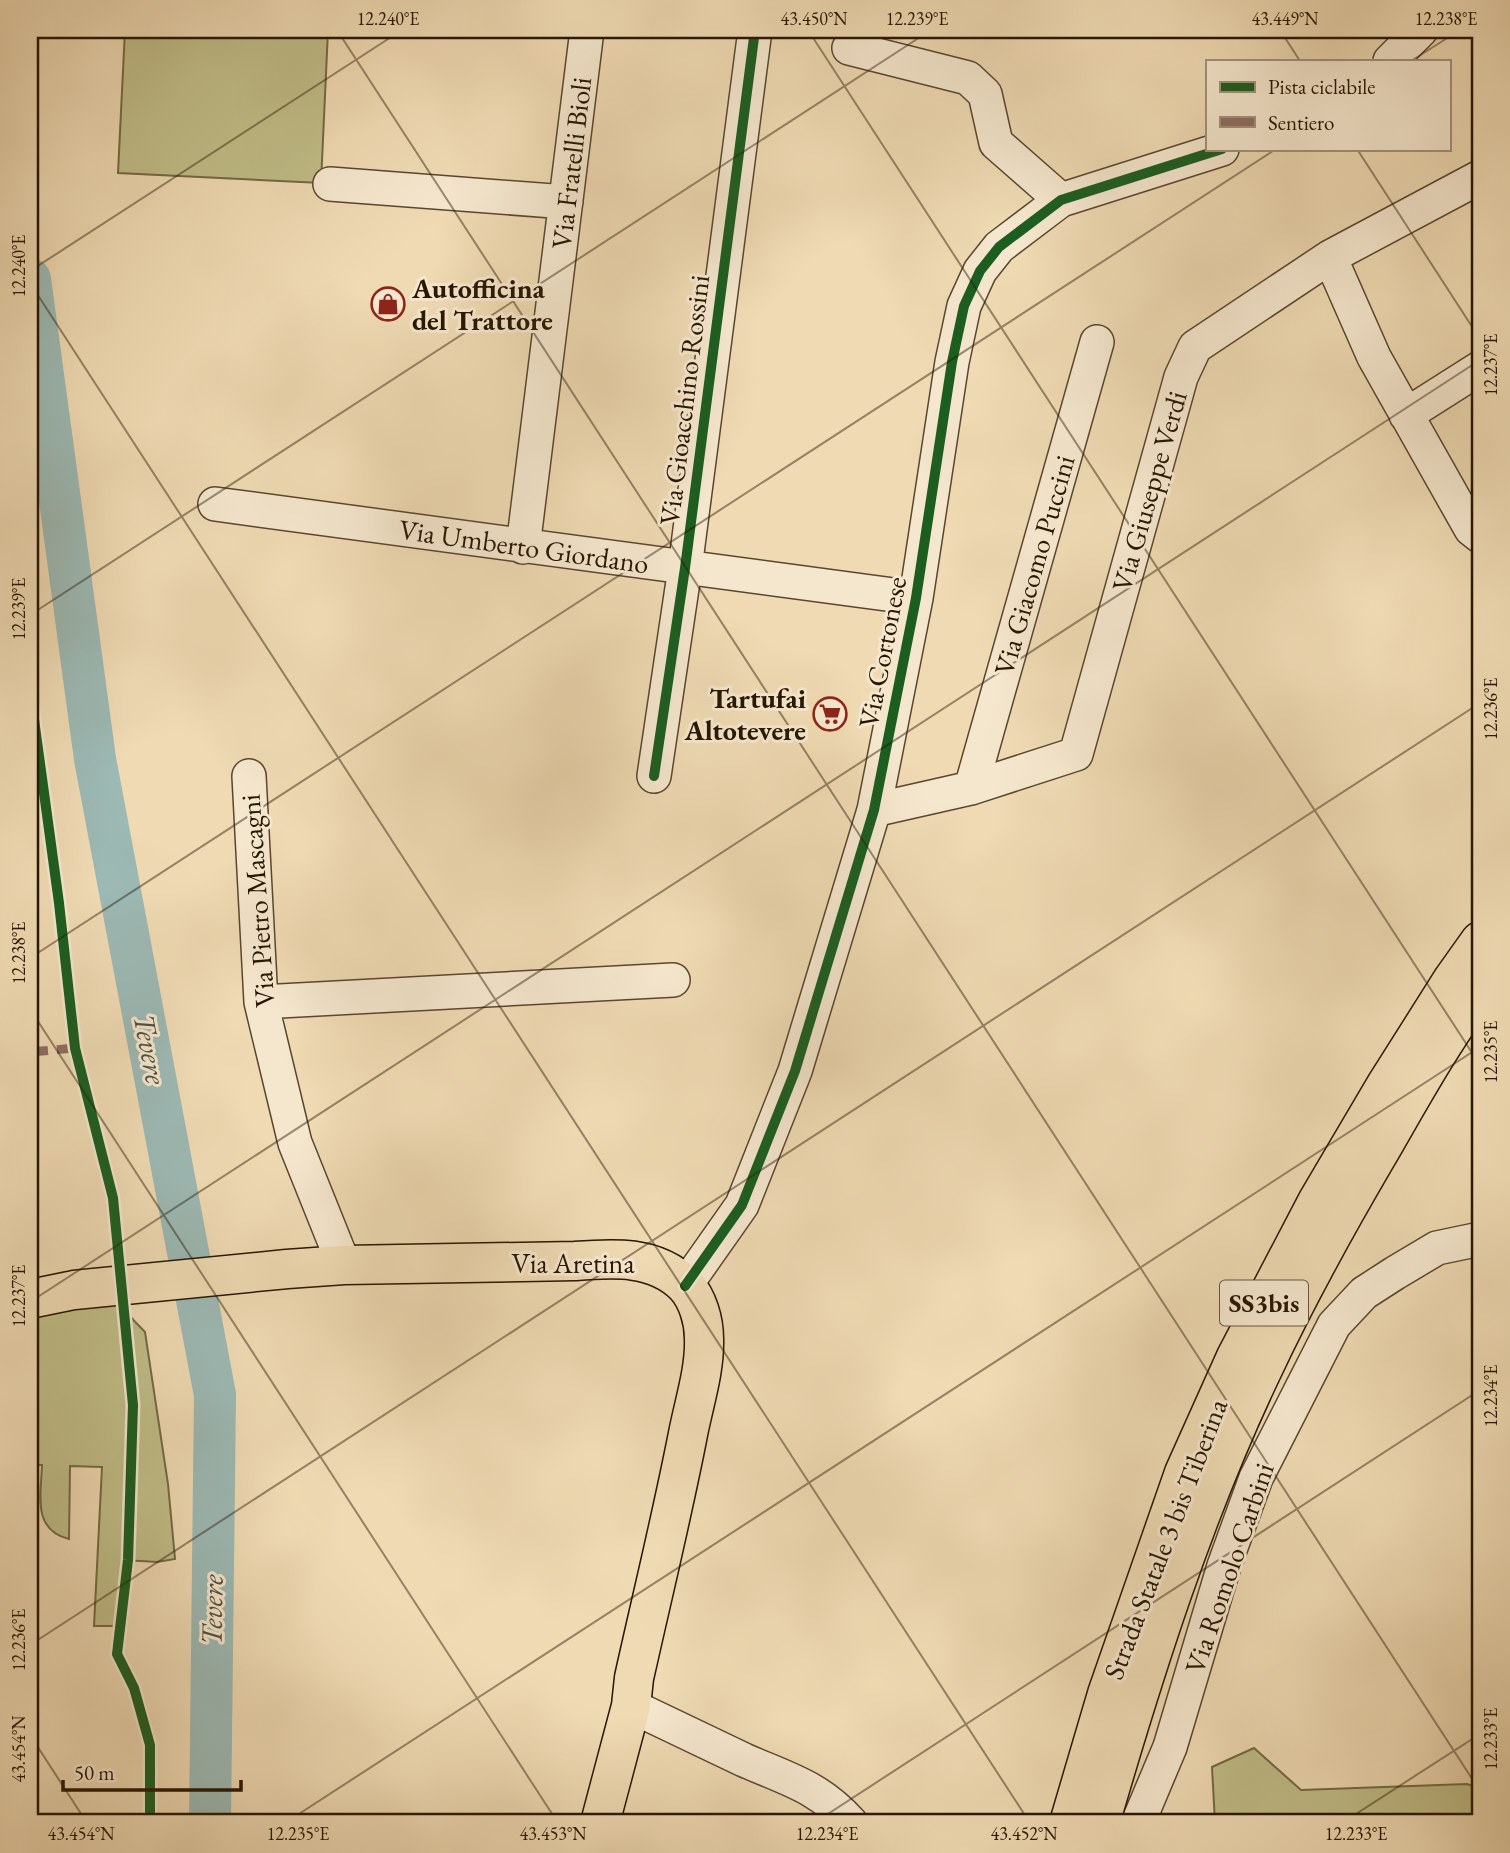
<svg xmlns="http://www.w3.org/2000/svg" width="1510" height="1853" viewBox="0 0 1510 1853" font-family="'EB Garamond',serif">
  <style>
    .green { fill: #c0bd88; stroke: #736a44; stroke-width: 2 }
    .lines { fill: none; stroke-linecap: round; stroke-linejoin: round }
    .river { stroke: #9cb9b4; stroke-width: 42 }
    .minor-casing { stroke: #58472e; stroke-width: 36 }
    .major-casing { stroke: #261601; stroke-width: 41 }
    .highway-casing { stroke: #261601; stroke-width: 41 }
    .minor { stroke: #f5e7ce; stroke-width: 33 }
    .major { stroke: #efdab3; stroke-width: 38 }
    .highway { stroke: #efdab3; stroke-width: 38 }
    .quiet { stroke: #8d6e63; stroke-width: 9; stroke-dasharray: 18 9; stroke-linecap: butt }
    .cycleway-casing { stroke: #f5e7ce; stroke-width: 15 }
    .cycleway { stroke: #1b5e20; stroke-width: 10 }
    .ticks { fill: none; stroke: #261601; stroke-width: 2; stroke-opacity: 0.45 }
    .labels { text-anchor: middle; stroke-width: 6; stroke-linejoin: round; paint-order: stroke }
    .shield { fill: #f5e7ce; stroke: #64553e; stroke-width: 2 }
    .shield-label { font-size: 26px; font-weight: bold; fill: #261601 }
    .street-label { font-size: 28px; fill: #261601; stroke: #f5e7ce }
    .poi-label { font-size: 28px; font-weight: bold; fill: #261601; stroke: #f5e7ce; text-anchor: start }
    .water-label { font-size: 30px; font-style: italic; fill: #4f4f40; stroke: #f5e7ce }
    .neatline { fill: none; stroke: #261601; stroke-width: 2.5 }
    .ticks-label { font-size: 18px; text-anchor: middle; fill: #261601 }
  </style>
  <rect width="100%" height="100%" fill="#efdab3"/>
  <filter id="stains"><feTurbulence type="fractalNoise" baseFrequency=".00286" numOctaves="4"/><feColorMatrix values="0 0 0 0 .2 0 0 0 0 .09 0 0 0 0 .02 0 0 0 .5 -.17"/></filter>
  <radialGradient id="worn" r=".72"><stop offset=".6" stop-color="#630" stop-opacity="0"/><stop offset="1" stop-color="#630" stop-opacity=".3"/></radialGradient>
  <!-- green -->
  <path class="green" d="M 125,30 L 328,30 L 321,183 L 118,173 Z
    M 118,1304 L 145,1332 L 168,1484 L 175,1559 L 157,1562 L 124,1560 L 115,1626 L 94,1626 L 102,1467 L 70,1466 L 69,1539 C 32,1530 41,1495 42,1465 L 30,1465 L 30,1317 L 41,1311 Z
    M 1254,1748 L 1301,1790 L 1467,1784 L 1480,1788 L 1480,1823 L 1215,1823 L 1212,1767 Z"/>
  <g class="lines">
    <!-- river -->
    <path class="river" d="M 30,279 L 95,759 L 215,1395 L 210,1823"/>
    <defs>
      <path id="minor" d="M 849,48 L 968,78 L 985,94 L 996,143 L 1061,200
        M 1390,61 L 1421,30
        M 330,184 L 566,202
        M 1330,257 L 1374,357 L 1471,529 L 1480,536
        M 1406,415 L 1480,368
        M 215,504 L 916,598
        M 523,547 L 587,30
        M 249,776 L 261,1002 L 295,1143 L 344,1265
        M 654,776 L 685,568 L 755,30
        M 971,788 L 1097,342
        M 874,810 L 971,788 L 1076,754 L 1181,377 L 1195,347 L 1330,257 L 1480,177
        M 261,1002 L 673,980
        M 685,1286 L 742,1205 L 795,1071 L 874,810 L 916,598 L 952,362 L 964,306 L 980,271 L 999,247 L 1061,200 L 1222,149
        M 631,1706 C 668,1724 706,1742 744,1760 C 787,1779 818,1786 851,1823
        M 1138,1823 L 1170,1747 L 1224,1566 L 1256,1478 L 1334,1325 L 1364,1293 L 1395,1273 L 1437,1248 L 1480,1239"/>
      <path id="major" d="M 30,1299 L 74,1290 L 287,1269 L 344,1265 L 575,1261 C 613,1258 655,1255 685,1285 C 698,1299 704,1321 704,1339 C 705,1370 694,1403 688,1434 C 672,1516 652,1597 634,1678 L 631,1706 L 600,1823"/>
      <path id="highway" d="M 1069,1823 L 1107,1694 L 1184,1473 L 1236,1357 L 1317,1202 L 1386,1085 L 1453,979 L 1480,941
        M 1100,1823 C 1144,1672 1194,1513 1262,1371 C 1296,1298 1336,1226 1377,1156 C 1409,1101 1441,1042 1480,990"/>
    </defs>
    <!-- minor casing -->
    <use href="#minor" class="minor-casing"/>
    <!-- major casing -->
    <use href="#major" class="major-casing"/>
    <!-- highway casing -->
    <use href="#highway" class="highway-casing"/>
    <!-- minor -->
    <use href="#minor" class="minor"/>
    <!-- major -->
    <use href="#major" class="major"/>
    <!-- highway -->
    <use href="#highway" class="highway"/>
    <!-- quiet -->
    <path class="quiet" d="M 30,1052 L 75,1048"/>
    <defs>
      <path id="cycleway" d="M 30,690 L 59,903 L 75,1048 L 113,1198 L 133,1405 L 128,1560 L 117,1654 L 134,1688 L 150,1745 L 150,1823
        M 654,776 L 685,568 L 755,30
        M 685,1286 L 742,1205 L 795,1071 L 874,810 L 916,598 L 952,362 L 964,306 L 980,271 L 999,247 L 1061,200 L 1222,149"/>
    </defs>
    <!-- cycleway casing -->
    <use href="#cycleway" class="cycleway-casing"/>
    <!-- cycleway -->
    <use href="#cycleway" class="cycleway"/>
  </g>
  <!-- ticks -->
  <path class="ticks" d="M 337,30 L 1480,1791M 808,30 L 1480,1065M 1280,30 L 1300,61M 1411,61 L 1460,30M 1357,149 L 1480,339M 30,271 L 402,30M 30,283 L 1030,1823M 30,615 L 931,30M 30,958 L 1276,149M 30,1009 L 558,1823M 30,1302 L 1480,360M 30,1645 L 1480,703M 30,1735 L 87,1823M 285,1823 L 1480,1047M 814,1823 L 1480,1390M 1342,1823 L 1480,1734"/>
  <!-- icons -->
  <defs>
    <symbol id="shop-ring" viewBox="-11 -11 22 22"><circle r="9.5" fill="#f5e7ce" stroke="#8f2418" stroke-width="1.5"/><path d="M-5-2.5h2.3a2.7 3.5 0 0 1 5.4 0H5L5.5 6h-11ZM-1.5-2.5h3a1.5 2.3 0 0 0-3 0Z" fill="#8f2418"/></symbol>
    <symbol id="supermarket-ring" viewBox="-11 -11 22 22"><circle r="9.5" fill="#f5e7ce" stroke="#8f2418" stroke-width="1.5"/><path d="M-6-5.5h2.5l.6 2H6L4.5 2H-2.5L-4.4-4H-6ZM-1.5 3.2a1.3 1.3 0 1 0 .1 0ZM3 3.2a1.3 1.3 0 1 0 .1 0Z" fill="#8f2418"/></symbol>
  </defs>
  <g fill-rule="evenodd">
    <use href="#shop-ring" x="369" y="285" width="38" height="38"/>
    <use href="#supermarket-ring" x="811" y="695" width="38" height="38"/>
  </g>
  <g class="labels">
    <!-- shield labels -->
    <rect class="shield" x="1220" y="1280.5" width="88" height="45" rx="5"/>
    <g class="shield-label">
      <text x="1264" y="1312">SS3bis</text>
    </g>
    <!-- street labels -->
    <g class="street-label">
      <text transform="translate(571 163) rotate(-83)" y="10">Via Fratelli Bioli</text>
      <text transform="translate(684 400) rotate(-83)" y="10">Via Gioacchino Rossini</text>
      <text transform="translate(1149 491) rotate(-74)" y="10">Via Giuseppe Verdi</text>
      <text transform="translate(524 546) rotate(8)" y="10">Via Umberto Giordano</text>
      <text transform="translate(1034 565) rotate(-74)" y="10">Via Giacomo Puccini</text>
      <text transform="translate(882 652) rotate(-79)" y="10">Via Cortonese</text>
      <text transform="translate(257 901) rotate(-94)" y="10">Via Pietro Mascagni</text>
      <text x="573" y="1273">Via Aretina</text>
      <text transform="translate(1165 1539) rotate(-69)" y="10">Strada Statale 3 bis Tiberina</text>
      <text transform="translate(1229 1568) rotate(-71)" y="10">Via Romolo Carbini</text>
    </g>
    <!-- poi labels -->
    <g class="poi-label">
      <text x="412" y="298">Autofficina<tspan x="412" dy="32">del Trattore</tspan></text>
      <text x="806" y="708" text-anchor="end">Tartufai<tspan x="806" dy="32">Altotevere</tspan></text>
    </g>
    <!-- water labels -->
    <g class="water-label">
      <text transform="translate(150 1049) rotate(79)" y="10">Tevere</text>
      <text transform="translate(212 1610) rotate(-89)" y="10">Tevere</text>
    </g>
  </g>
  <!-- margin -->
  <rect width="1510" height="1853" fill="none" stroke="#efdab3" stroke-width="77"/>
  <!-- legend -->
  <rect x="1206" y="60" width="245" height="91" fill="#f5e7ce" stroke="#a2937c" stroke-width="2"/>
  <rect x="1220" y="82" width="35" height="10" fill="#1b5e20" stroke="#a2937c" stroke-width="2"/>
  <text x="1268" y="94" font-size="21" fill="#261601">Pista ciclabile</text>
  <rect x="1220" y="117" width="35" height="10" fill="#8d6e63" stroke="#a2937c" stroke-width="2"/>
  <text x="1268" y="130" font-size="21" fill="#261601">Sentiero</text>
  <!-- scale -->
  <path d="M63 1780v10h178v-10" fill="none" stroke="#261601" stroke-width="3.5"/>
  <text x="74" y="1780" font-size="21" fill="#261601" stroke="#f5e7ce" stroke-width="5" paint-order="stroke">50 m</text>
  <rect x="38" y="38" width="1434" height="1776" class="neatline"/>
  <g class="ticks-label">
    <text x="388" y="25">12.240°E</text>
    <text x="814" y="25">43.450°N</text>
    <text x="917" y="25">12.239°E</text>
    <text x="1285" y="25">43.449°N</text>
    <text x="1446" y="25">12.238°E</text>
    <text transform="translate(19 266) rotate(-90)" y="6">12.240°E</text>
    <text transform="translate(1491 365) rotate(-90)" y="6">12.237°E</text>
    <text transform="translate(19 609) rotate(-90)" y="6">12.239°E</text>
    <text transform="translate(1491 709) rotate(-90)" y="6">12.236°E</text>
    <text transform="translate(19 953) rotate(-90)" y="6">12.238°E</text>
    <text transform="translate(1491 1052) rotate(-90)" y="6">12.235°E</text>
    <text transform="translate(19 1296) rotate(-90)" y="6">12.237°E</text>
    <text transform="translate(1491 1396) rotate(-90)" y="6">12.234°E</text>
    <text transform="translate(19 1640) rotate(-90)" y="6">12.236°E</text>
    <text transform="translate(1491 1739) rotate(-90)" y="6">12.233°E</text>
    <text transform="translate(19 1749) rotate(-90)" y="6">43.454°N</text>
    <text x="81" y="1840">43.454°N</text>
    <text x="298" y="1840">12.235°E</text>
    <text x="553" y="1840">43.453°N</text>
    <text x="827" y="1840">12.234°E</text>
    <text x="1024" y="1840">43.452°N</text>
    <text x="1356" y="1840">12.233°E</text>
  </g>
  <rect width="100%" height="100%" filter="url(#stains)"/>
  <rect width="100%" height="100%" fill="url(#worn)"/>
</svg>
